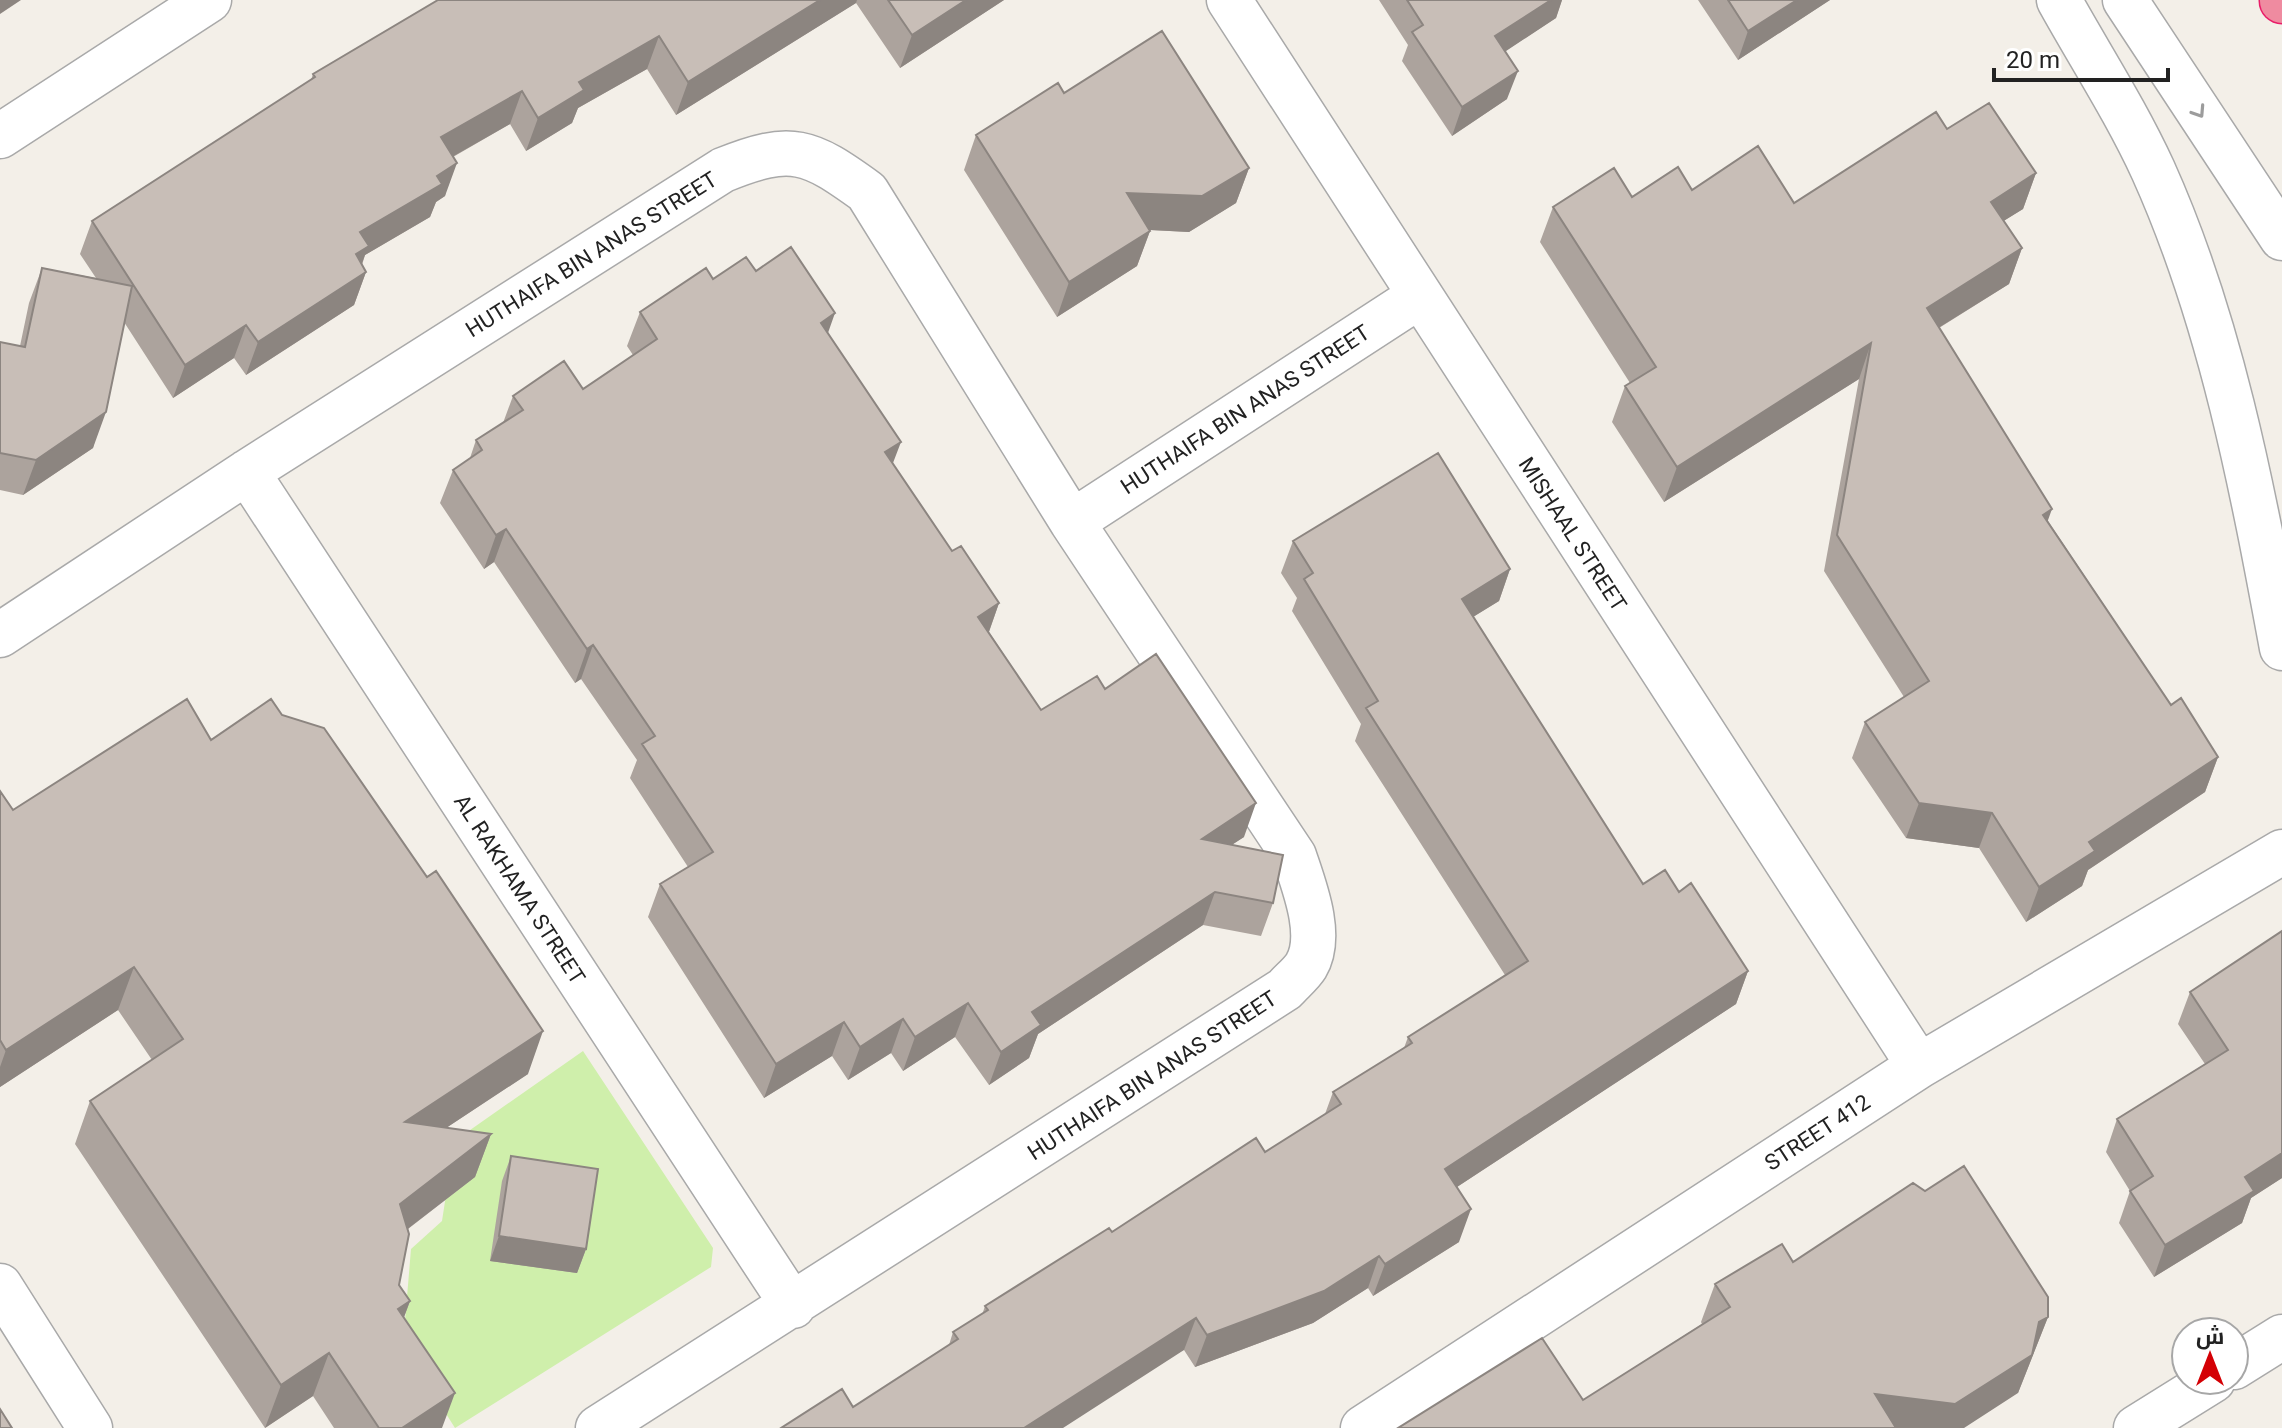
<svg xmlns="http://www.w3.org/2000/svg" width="2282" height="1428" viewBox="0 0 2282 1428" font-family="Roboto,Cairo,sans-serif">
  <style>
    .grass { fill: #cfefab }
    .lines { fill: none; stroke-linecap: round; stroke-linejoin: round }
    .minor-casing { stroke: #a9a9a9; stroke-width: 47 }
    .highway-casing { stroke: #e91c68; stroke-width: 47 }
    .minor { stroke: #fff; stroke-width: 44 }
    .highway { stroke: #ef8ba0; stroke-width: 44 }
    .wall { fill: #aca39d }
    .shaded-wall { fill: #8c8580 }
    .building { fill: #c8beb7; stroke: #8c8580; stroke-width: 2 }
    .oneway { stroke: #9c9c9c }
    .labels { text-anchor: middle; stroke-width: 6; stroke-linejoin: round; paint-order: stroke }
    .street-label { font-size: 22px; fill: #222; stroke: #fff }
  </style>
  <rect width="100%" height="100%" fill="#f3efe8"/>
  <!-- grass -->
  <path class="grass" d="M 583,1051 L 713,1248 L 711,1267 L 455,1428 L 403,1345 L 411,1249 L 442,1221 L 450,1169 L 463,1135 Z"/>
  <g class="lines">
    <defs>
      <path id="minor" d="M 1229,0 L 1919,1066
        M 2059,0 C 2090,56 2126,111 2153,170 C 2221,321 2252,486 2282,648
        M 2125,0 L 2282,238
        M 0,136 L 209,0
        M 247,472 L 793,1306
        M 1072,522 L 1418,297
        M 0,635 L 247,472 L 723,170 C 792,142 809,150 867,192 L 1072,522 L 1294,856 C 1304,886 1324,936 1306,966 C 1301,974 1291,982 1285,989 L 598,1428
        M 0,1286 L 90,1428
        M 2234,1367 L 2282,1337
        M 1363,1428 L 1919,1066 L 2282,852
        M 2136,1428 L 2213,1380"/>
      <path id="highway" d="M 2282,0 L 2282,1"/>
    </defs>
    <!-- minor casing -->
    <use href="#minor" class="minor-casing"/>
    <!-- highway casing -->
    <use href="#highway" class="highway-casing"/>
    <!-- minor -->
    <use href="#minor" class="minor"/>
    <!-- highway -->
    <use href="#highway" class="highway"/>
  </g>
  <!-- wall -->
  <path class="wall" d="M 438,0 L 1004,0 L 900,68 L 856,3 L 676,115 L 647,69 L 578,108 L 572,123 L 526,151 L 510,124 L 453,157 L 445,196 L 436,202 L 430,217 L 365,255 L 362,265 L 366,272 L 354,305 L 246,375 L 234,358 L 173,398 L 124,322 L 93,448 L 23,495 L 0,490 L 0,342 L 20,346 L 29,303 L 42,268 L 96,278 L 80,254 L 92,221 L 311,80 L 313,74 Z
    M 1379,0 L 1562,0 L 1556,18 L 1505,51 L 1507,99 L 1452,136 L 1402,61 L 1408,45 Z
    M 1698,0 L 1830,0 L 1738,60 Z
    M 1064,93 L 1249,168 L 1236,203 L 1189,232 L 1149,230 L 1150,231 L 1137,266 L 1057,317 L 964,170 L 976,135 Z
    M 1947,129 L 2036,173 L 2023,209 L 2003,221 L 2022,248 L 2009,284 L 1939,328 L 2048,521 L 2171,705 L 2218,757 L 2205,792 L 2088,870 L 2082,886 L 2026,922 L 1979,848 L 1906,838 L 1852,758 L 1865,722 L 1904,697 L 1824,571 L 1859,379 L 1664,502 L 1612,422 L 1625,386 L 1630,383 L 1540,242 L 1553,207 L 1692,190 L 1794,203 Z
    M 756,271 L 828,333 L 893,464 L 952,551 L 999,603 L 989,632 L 1041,710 L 1105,689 L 1244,837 L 1231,845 L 1273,903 L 1261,936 L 1203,925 L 1038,1034 L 1029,1058 L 989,1085 L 955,1037 L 903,1071 L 891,1053 L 848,1080 L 832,1056 L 764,1098 L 648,917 L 660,884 L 688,867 L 630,778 L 637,760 L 581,679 L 575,683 L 494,562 L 484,569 L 440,503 L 453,470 L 470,458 L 476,440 L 503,423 L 513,396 L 583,389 L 633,355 L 627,346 L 640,312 L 713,279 Z
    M 1293,541 L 1510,569 L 1499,601 L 1473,617 L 1643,884 L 1679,892 L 1748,971 L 1736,1004 L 1457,1187 L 1459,1242 L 1373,1296 L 1368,1288 L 1313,1323 L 1195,1367 L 1184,1350 L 853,1407 L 949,1345 L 953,1332 L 982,1315 L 985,1306 L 1112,1232 L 1265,1152 L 1325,1114 L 1333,1092 L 1404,1048 L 1408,1037 L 1505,975 L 1355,741 L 1361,724 L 1292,611 L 1297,598 L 1281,573 Z
    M 211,740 L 528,1074 L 446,1128 L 491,1134 L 475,1177 L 408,1229 L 399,1285 L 410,1301 L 404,1317 L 442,1428 L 334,1428 L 313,1396 L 265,1428 L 75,1144 L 90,1101 L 152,1060 L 118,1010 L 0,1087 L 0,791 L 13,810 Z
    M 2282,931 L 2282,1178 L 2251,1198 L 2242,1223 L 2154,1277 L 2119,1223 L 2130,1191 L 2106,1152 L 2117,1119 L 2205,1064 L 2178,1024 L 2190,992 Z
    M 511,1156 L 586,1249 L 577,1273 L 490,1261 L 502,1181 Z
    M 1793,1262 L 2048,1317 L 2018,1393 L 1583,1400 L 1702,1324 L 1701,1322 L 1715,1284 Z"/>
  <!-- shaded-wall -->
  <path class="shaded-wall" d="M 0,0 L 21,0 L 0,14 Z
    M 820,0 L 857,0 L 856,3 L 676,115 L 688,82 Z
    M 966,0 L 1004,0 L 900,68 L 912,35 Z
    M 1551,0 L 1562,0 L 1556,18 L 1485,65 L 1495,36 Z
    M 1797,0 L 1830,0 L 1738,60 L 1748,31 Z
    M 659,36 L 647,69 L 578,108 L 572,123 L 526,151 L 538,118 L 579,82 Z
    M 1518,71 L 1507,99 L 1452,136 L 1462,107 Z
    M 522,91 L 510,124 L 429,170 L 441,137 Z
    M 457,163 L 445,196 L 436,202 L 430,217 L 365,255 L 357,277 L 366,272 L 354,305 L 246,375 L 258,342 L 360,232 L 437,176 Z
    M 1249,168 L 1236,203 L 1189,232 L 1114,228 L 1127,193 Z
    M 2036,173 L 2023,209 L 1978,237 L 1991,202 Z
    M 1150,231 L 1137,266 L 1057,317 L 1069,282 Z
    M 2022,248 L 2009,284 L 1914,343 L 1927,308 Z
    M 835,313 L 823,347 L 821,323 Z
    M 246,325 L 234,358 L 173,398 L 185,365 Z
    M 1871,343 L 1859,379 L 1664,502 L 1677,467 Z
    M 106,412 L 93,448 L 23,495 L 36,460 Z
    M 901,442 L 888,476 L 885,452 Z
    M 2052,509 L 2039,545 L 2043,515 Z
    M 506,529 L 494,562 L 484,569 L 496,535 Z
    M 1510,569 L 1499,601 L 1450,631 L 1462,599 Z
    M 999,603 L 987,637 L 978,617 Z
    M 593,645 L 581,679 L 575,683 L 587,649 Z
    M 2218,757 L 2205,792 L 2088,870 L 2082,886 L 2026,922 L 2039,887 L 2089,842 Z
    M 1256,803 L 1244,837 L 1189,873 L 1202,839 Z
    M 1919,803 L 1992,813 L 1979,848 L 1906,838 Z
    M 1215,892 L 1203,925 L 1038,1034 L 1029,1058 L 989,1085 L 1001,1052 L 1032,1012 Z
    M 134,967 L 118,1010 L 0,1087 L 0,1067 L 6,1050 Z
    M 1748,971 L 1736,1004 L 1434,1202 L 1445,1169 Z
    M 968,1003 L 955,1037 L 903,1071 L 915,1037 Z
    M 903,1019 L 891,1053 L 848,1080 L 860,1047 Z
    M 844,1022 L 832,1056 L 764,1098 L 776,1064 Z
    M 543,1031 L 528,1074 L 390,1165 L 405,1122 Z
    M 491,1134 L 475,1177 L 384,1247 L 400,1204 Z
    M 2282,1153 L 2282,1178 L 2251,1198 L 2242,1223 L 2154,1277 L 2165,1245 L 2245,1177 Z
    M 1471,1209 L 1459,1242 L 1373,1296 L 1385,1264 Z
    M 499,1236 L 586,1249 L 577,1273 L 490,1261 Z
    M 1379,1256 L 1368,1288 L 1313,1323 L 1195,1367 L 1207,1335 Z
    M 410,1301 L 394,1344 L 398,1309 Z
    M 2048,1317 L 2018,1393 L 1964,1428 L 1863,1428 L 1875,1394 L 2039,1322 Z
    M 1196,1318 L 1184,1350 L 1063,1428 L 1024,1428 Z
    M 329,1353 L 313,1396 L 265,1428 L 281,1385 Z
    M 455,1393 L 442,1428 L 402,1428 Z"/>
  <!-- building -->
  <path class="building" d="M 438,0 L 820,0 L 688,82 L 659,36 L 579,82 L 584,90 L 538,118 L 522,91 L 441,137 L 457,163 L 437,176 L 442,184 L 360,232 L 369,246 L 356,254 L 366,272 L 258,342 L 246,325 L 185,365 L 92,221 L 315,77 L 313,74 Z
    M 888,0 L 966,0 L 912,35 Z
    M 1407,0 L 1551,0 L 1495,36 L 1518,71 L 1462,107 L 1412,32 L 1423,25 Z
    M 1728,0 L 1797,0 L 1748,31 Z
    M 1162,31 L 1249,168 L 1202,196 L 1127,193 L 1150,231 L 1069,282 L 976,135 L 1058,83 L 1064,93 Z
    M 1989,103 L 2036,173 L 1991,202 L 2022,248 L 1927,308 L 2052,509 L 2043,515 L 2171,705 L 2181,698 L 2218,757 L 2089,842 L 2095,851 L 2039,887 L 1992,813 L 1919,803 L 1865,722 L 1929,681 L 1837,535 L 1871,343 L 1677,467 L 1625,386 L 1656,367 L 1553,207 L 1614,168 L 1632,197 L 1678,167 L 1692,190 L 1758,146 L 1794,203 L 1936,112 L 1947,129 Z
    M 791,247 L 835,313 L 821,323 L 901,442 L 885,452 L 952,551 L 961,546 L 999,603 L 978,617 L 1041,710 L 1097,676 L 1105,689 L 1156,654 L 1256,803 L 1202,839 L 1283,855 L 1273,903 L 1215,892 L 1032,1012 L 1041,1025 L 1001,1052 L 968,1003 L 915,1037 L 903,1019 L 860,1047 L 844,1022 L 776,1064 L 660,884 L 713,852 L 642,744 L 655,736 L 593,645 L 587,649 L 506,529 L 496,535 L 453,470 L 482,450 L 476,440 L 523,410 L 513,396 L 564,361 L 583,389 L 657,339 L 640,312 L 706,268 L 713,279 L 746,257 L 756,271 Z
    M 42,268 L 132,286 L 106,412 L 36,460 L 0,453 L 0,342 L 25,347 Z
    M 1438,453 L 1510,569 L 1462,599 L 1643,884 L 1665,870 L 1679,892 L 1691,883 L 1748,971 L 1445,1169 L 1471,1209 L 1385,1264 L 1379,1256 L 1324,1291 L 1207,1335 L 1196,1318 L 1024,1428 L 781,1428 L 842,1389 L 853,1407 L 958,1339 L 953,1332 L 988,1310 L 985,1306 L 1109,1228 L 1112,1232 L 1256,1138 L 1265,1152 L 1341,1104 L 1333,1092 L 1412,1043 L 1408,1037 L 1528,961 L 1366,708 L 1378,701 L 1304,579 L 1313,573 L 1293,541 Z
    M 187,699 L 211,740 L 271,699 L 282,715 L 324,728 L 427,877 L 436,871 L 543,1031 L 405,1122 L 491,1134 L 400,1204 L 409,1234 L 399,1285 L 410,1301 L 398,1309 L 455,1393 L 402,1428 L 379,1428 L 329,1353 L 281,1385 L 90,1101 L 183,1039 L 134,967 L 6,1050 L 0,1040 L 0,791 L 13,810 Z
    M 2282,931 L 2282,1153 L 2245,1177 L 2254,1191 L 2165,1245 L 2130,1191 L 2153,1176 L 2117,1119 L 2228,1050 L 2190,992 Z
    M 511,1156 L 598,1169 L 586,1249 L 499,1236 Z
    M 1964,1166 L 2048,1297 L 2048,1317 L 2039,1322 L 2032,1355 L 1955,1404 L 1875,1394 L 1896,1428 L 1398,1428 L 1542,1338 L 1583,1400 L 1730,1307 L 1715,1284 L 1782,1244 L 1793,1262 L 1913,1183 L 1925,1191 Z
    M 0,1409 L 12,1428 L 0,1428 Z"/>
  <!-- one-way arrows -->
  <defs><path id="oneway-chevron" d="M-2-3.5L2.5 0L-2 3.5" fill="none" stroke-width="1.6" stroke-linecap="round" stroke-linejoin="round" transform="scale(2)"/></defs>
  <use class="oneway" href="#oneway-chevron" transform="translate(2199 112) rotate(57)"/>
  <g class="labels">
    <!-- street labels -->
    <g class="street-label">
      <text transform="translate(591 254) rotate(-32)" y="8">HUTHAIFA BIN ANAS STREET</text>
      <text transform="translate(1245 409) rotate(-33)" y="8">HUTHAIFA BIN ANAS STREET</text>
      <text transform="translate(1573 534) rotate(57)" y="8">MISHAAL STREET</text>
      <text transform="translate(520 889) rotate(57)" y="8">AL RAKHAMA STREET</text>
      <text transform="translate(1152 1075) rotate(-33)" y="8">HUTHAIFA BIN ANAS STREET</text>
      <text transform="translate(1817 1132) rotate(-33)" y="8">STREET 412</text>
    </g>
  </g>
  <!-- north arrow -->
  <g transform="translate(2210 1356)"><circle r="38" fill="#ffffff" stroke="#a7a7a7" stroke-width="2"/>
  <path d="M0-6L14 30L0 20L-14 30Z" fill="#d40005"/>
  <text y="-12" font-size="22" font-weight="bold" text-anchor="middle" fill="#222222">ش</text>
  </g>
  <!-- scale -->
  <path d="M1994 68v12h174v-12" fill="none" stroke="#222222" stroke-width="4"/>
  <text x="2006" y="68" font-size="24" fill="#222222" stroke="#ffffff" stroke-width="6" paint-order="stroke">20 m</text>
</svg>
